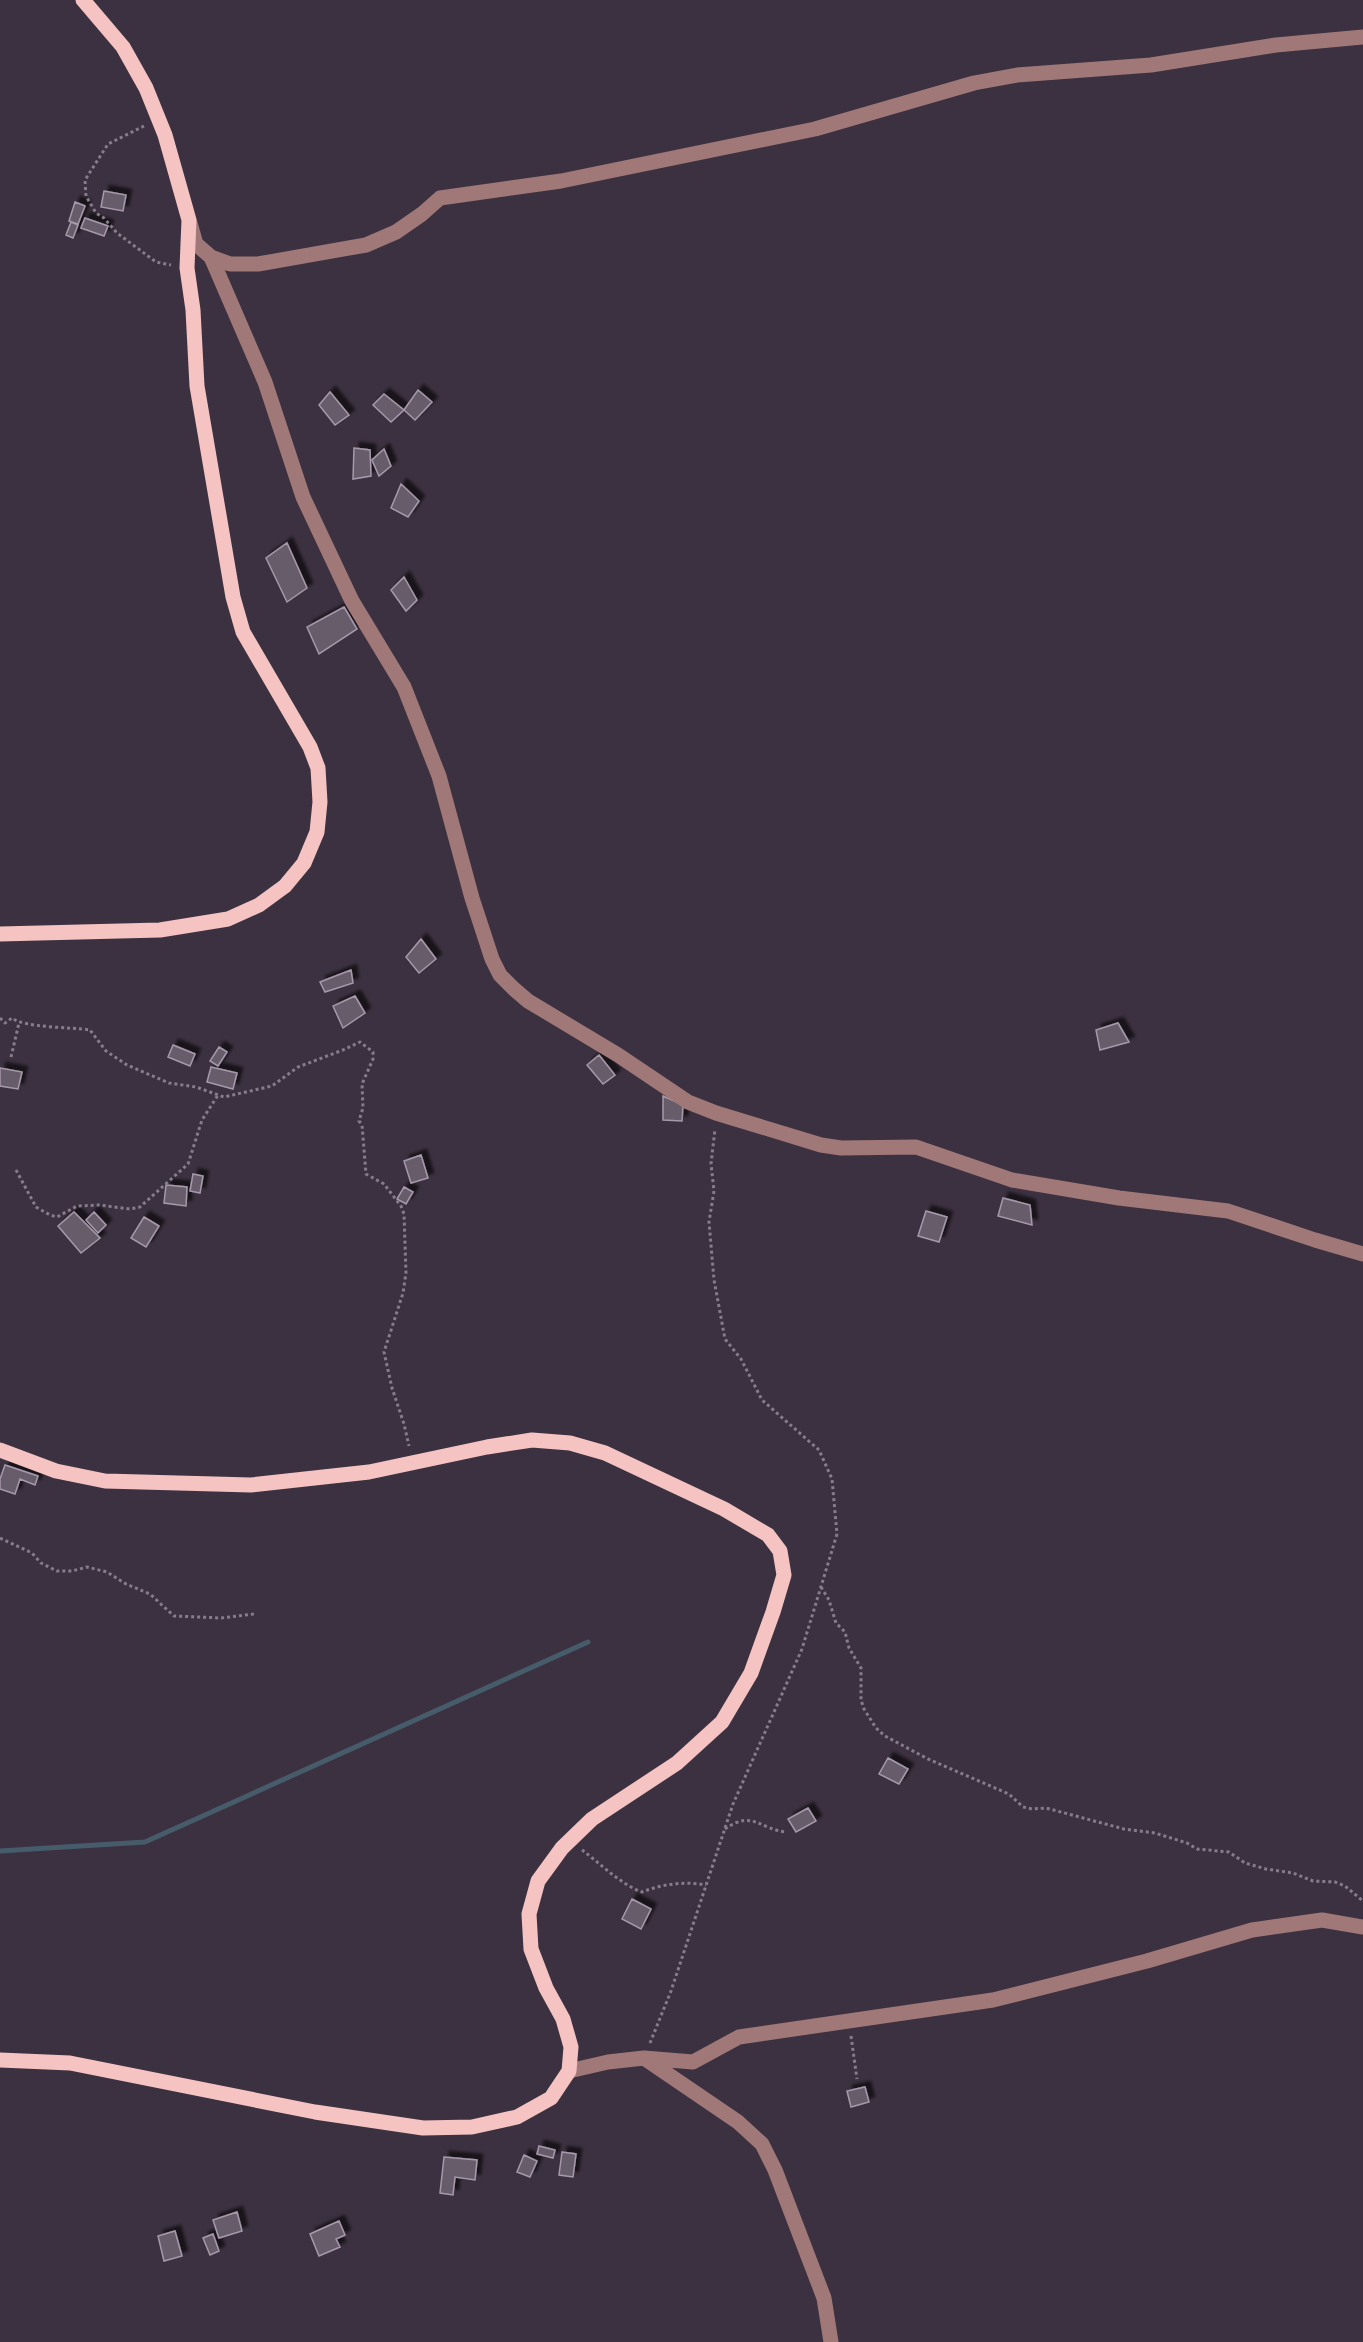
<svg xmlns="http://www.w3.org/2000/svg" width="1363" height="2342" viewBox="0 0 1363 2342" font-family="'DM Sans',sans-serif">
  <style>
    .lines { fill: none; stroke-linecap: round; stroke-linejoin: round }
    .stream { stroke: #465c6a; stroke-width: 5 }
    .building { fill: #665b6b; stroke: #a699ab; stroke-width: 1.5; filter: url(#shadow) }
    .path { stroke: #867d8a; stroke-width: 3; stroke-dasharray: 3 3; stroke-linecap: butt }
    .minor { stroke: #a07877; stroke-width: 15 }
    .major { stroke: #f5c3c1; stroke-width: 15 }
  </style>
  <defs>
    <filter id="shadow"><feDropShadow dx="5.5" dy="-5.5" stdDeviation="1.5" flood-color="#0009"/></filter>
  </defs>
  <rect width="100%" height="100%" fill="#3c3140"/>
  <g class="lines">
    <!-- stream -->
    <path class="stream" d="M 0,1851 L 145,1842 L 588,1642"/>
  </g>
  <!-- building -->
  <path class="building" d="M 104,191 L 126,195 L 123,211 L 101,207 Z
    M 75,202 L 85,206 L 78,224 L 69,221 Z
    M 85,218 L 108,226 L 104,236 L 81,228 Z
    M 71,222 L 78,225 L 73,238 L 66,235 Z
    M 418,390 L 432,402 L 415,420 L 404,410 Z
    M 330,392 L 349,415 L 335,425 L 319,405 Z
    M 384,394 L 404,410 L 391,422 L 373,405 Z
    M 354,448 L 370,450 L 371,476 L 353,479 Z
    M 384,449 L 391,466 L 379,476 L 372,460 Z
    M 401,484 L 419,501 L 408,517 L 391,508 Z
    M 287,543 L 307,588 L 287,602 L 266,558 Z
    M 404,577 L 417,600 L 406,611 L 391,590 Z
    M 344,607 L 357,629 L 319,654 L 307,627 Z
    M 421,939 L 436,959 L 419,973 L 406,957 Z
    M 351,970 L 353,983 L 325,992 L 320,982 Z
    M 355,996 L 365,1013 L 343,1028 L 333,1006 Z
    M 1118,1023 L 1129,1042 L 1100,1050 L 1096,1030 Z
    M 173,1045 L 195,1054 L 190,1066 L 168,1057 Z
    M 219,1047 L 227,1052 L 218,1066 L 210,1061 Z
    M 599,1055 L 615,1075 L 603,1084 L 587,1065 Z
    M 211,1067 L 237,1073 L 233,1089 L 207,1082 Z
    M 0,1068 L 22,1072 L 18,1089 L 0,1086 Z
    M 663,1096 L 683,1105 L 682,1121 L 663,1120 Z
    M 421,1155 L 428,1178 L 411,1183 L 404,1161 Z
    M 193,1174 L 203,1176 L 200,1193 L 190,1191 Z
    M 166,1185 L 187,1187 L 186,1206 L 164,1203 Z
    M 404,1187 L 413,1192 L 406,1204 L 397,1199 Z
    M 1003,1198 L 1030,1205 L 1032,1225 L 998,1216 Z
    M 926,1211 L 947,1217 L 939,1242 L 918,1236 Z
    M 74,1212 L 100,1238 L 81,1253 L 58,1226 Z
    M 94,1212 L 106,1225 L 98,1233 L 86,1220 Z
    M 144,1217 L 159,1226 L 146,1247 L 131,1238 Z
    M 5,1465 L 38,1476 L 35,1485 L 20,1479 L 15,1494 L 0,1489 L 0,1479 Z
    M 888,1758 L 908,1769 L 899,1784 L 879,1774 Z
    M 808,1808 L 816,1821 L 796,1832 L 788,1819 Z
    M 632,1899 L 651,1909 L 641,1929 L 622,1919 Z
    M 865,2087 L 869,2102 L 851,2107 L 847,2091 Z
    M 539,2146 L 555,2150 L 553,2158 L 537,2154 Z
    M 562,2152 L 576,2154 L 573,2177 L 559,2175 Z
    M 524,2155 L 537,2161 L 530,2177 L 517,2172 Z
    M 444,2157 L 477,2160 L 475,2180 L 455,2177 L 453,2195 L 440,2193 Z
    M 237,2212 L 242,2231 L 219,2238 L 213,2220 Z
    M 339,2221 L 345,2235 L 336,2239 L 340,2247 L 319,2256 L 310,2234 Z
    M 175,2231 L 182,2256 L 164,2261 L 158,2236 Z
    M 213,2234 L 219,2251 L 210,2255 L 203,2238 Z"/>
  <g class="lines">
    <!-- path -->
    <path class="path" d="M 144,126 L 108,144 L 85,180 L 86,196 L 96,213 L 104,218 L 117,233 L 156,262 L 171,265
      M 0,1018 L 5,1023 L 12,1018 C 24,1028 72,1027 90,1030 L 106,1051 L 127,1065 L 169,1083 L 196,1087 L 224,1097 L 272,1086 L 298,1067 L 343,1050 L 360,1042 L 373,1052 L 373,1059 L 362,1084 L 363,1108 L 359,1121 L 362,1125 L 366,1174 L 384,1184 L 401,1206 L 404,1214 L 406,1273 L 403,1293 L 384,1352 L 392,1388 L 404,1424 L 409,1446
      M 11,1057 L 19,1023
      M 16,1170 L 36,1207 L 50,1215 L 57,1217 L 77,1206 L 99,1205 L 130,1209 L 140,1207 L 188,1164 L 202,1120 L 218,1095
      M 0,1538 L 32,1553 L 41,1563 L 57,1571 L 72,1571 L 87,1567 L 107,1572 L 126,1584 L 150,1594 L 174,1616 L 221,1618 L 254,1614
      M 821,1587 L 829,1600 L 836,1623 L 845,1632 L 849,1648 L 861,1668 L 861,1700 L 864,1709 L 876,1728 L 885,1736 L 928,1759 L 1009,1794 L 1023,1807 L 1032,1809 L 1046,1808 L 1124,1829 L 1155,1833 L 1187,1843 L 1197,1849 L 1229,1852 L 1245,1863 L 1266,1869 L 1293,1873 L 1313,1881 L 1335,1882 L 1345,1886 L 1363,1901
      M 725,1829 C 753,1809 760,1830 787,1832
      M 582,1850 C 601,1864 620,1884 642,1892 C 662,1884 686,1881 706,1885
      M 851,2036 L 857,2079
      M 650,2043 L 671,1991 L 733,1804 L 802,1649 L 837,1534 L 832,1479 L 819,1450 L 762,1400 L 741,1359 L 725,1339 L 714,1280 L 709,1222 L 714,1191 L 711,1164 L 715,1129"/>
    <!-- minor -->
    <path class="minor" d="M 190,223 L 196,244 L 211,257 L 265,382 L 303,497 L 352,601 L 404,687 L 439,776 L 472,898 L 492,959 L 500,975 L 514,989 L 528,1001 L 618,1055 L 688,1102 L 716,1113 L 821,1145 L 841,1148 L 916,1147 L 1012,1180 L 1119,1198 L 1228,1211 L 1315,1240 L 1363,1254
      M 211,257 L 230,264 L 258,264 L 366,245 L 396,232 L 422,214 L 440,198 L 561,181 L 815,129 L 974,83 L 1017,75 L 1151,65 L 1276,45 L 1363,37
      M 644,2058 L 693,2062 L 739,2037 L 993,2000 L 1147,1961 L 1252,1930 L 1322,1920 L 1363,1927
      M 569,2071 L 608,2062 L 644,2058 L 738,2122 L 762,2144 L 775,2170 L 824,2298 L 831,2342"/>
    <!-- major -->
    <path class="major" d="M 0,934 L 160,930 L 228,919 L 259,905 L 285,886 L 304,863 L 317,832 L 320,802 L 318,768 L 310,747 L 243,632 L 233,597 L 197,386 L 193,310 L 187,268 L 189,220 L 165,135 L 146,88 L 123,47 L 83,0
      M 0,1450 L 56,1471 L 105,1481 L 251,1485 L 369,1472 L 487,1447 L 532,1440 L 570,1443 L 605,1453 L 724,1509 L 768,1535 L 780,1551 L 784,1575 L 773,1612 L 751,1673 L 722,1722 L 677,1763 L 592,1819 L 562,1848 L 538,1881 L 529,1914 L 531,1949 L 546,1988 L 563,2019 L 571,2047 L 569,2071 L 551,2098 L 517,2117 L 472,2127 L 423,2128 L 315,2112 L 70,2063 L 0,2060"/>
  </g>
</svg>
